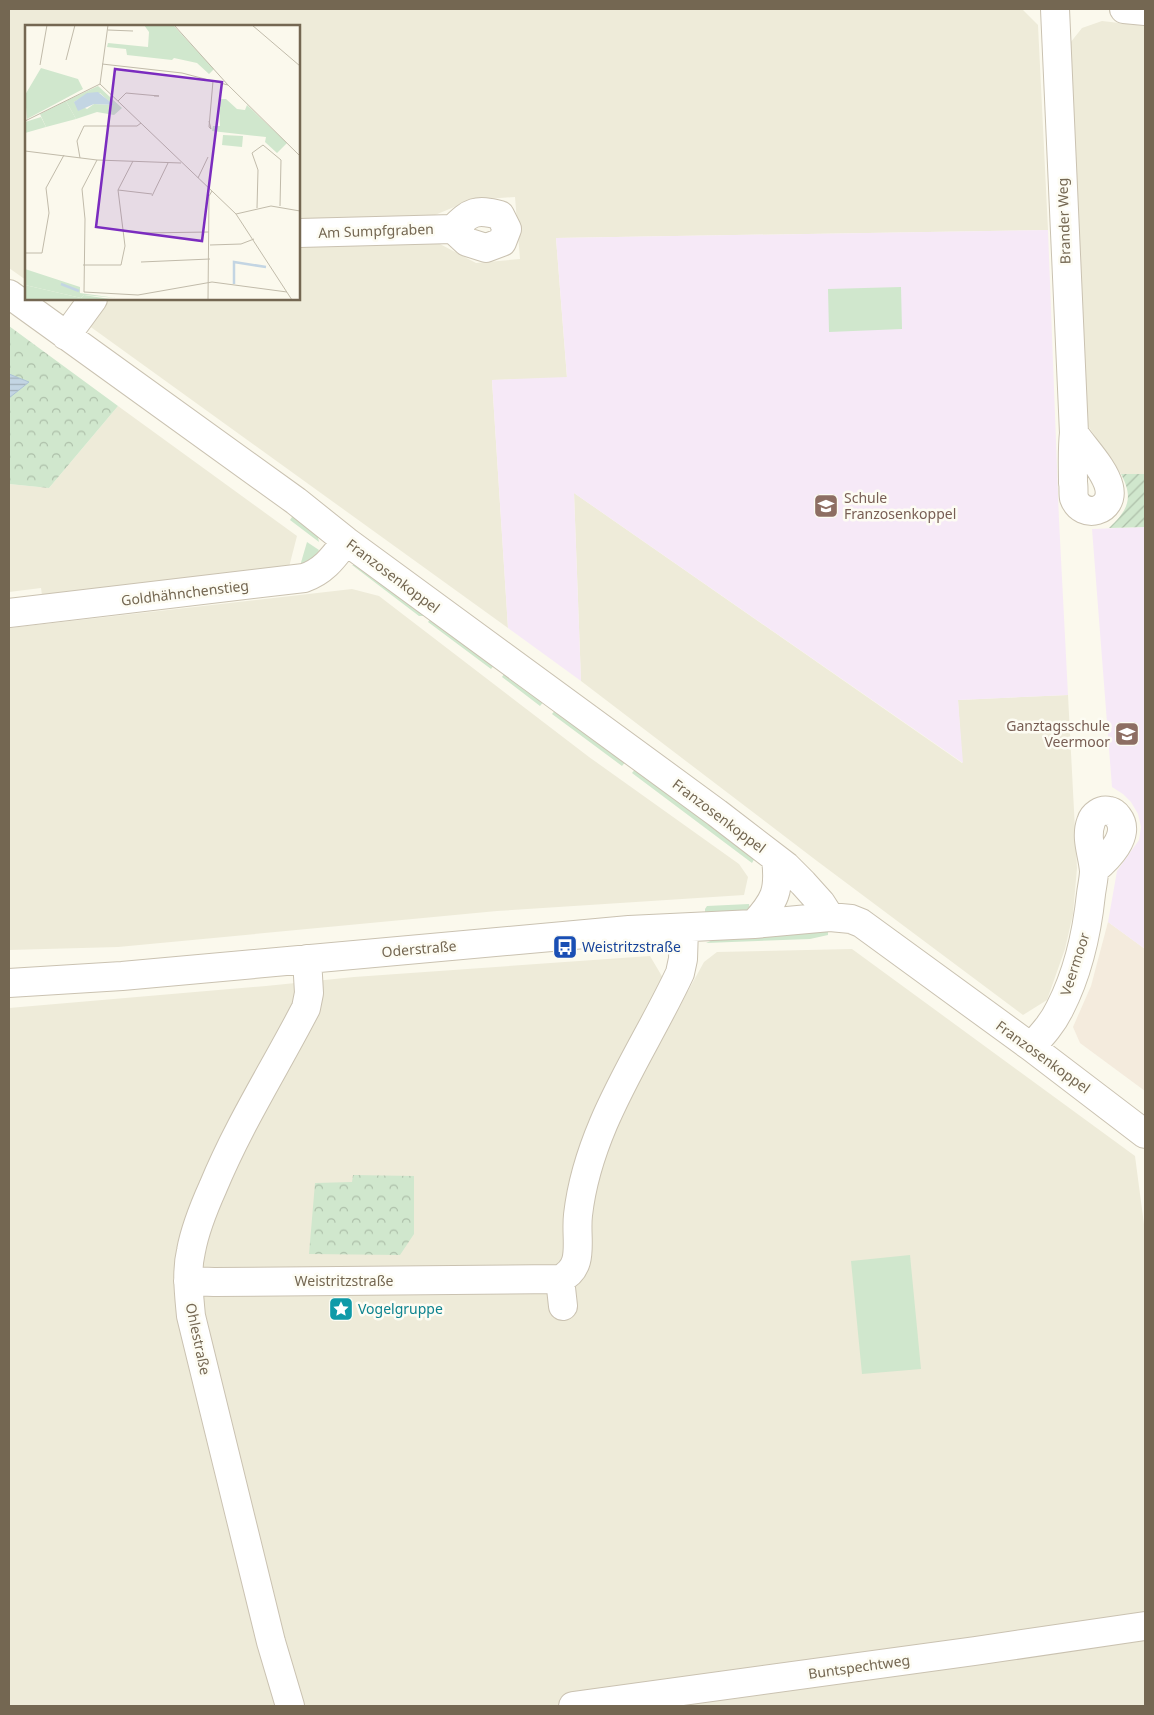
<svg xmlns="http://www.w3.org/2000/svg" width="1154" height="1715" viewBox="0 0 1154 1715" font-family="'Noto Sans',sans-serif">
  <style>
    .residential { fill: #eeebd9 }
    .commercial { fill: #f4ebdd }
    .education { fill: #f6e9f7 }
    .grass { fill: #d0e7cd }
    .forest { fill: url(#forest-crowns) }
    .garden { fill: url(#garden-furrows) }
    .water { fill: url(#water-rules); stroke: #abc2d3 }
    .lines { fill: none; stroke-linecap: round; stroke-linejoin: round }
    .minor-casing { stroke: #cac2b1; stroke-width: 30 }
    .minor { stroke: #fff; stroke-width: 28 }
    .labels { text-anchor: middle; stroke-width: 5; stroke-linejoin: round; paint-order: stroke }
    .street-label { font-size: 14px; fill: #746752; stroke: #fdfcf3 }
    .education-label { font-size: 14px; fill: #785e54; stroke: #fdfcf3; text-anchor: start }
    .transit-label { font-size: 14px; fill: #164399; stroke: #fdfcf3; text-anchor: start }
    .culture-label { font-size: 14px; fill: #0d838f; stroke: #fdfcf3; text-anchor: start }
    .inset-river { fill: none; stroke: #c3d5e3; stroke-width: 2.5 }
    .inset-road { fill: none; stroke: #c1bbaa; stroke-width: 1 }
    .view { fill: #7b2cbf; fill-opacity: 0.15; stroke: #7b2cbf; stroke-width: 2.5 }
    .inset-edge { fill: none; stroke: #746752; stroke-width: 2.5 }
  </style>
  <defs>
    <pattern id="forest-crowns" width="20" height="18" patternUnits="userSpaceOnUse" patternTransform="scale(1.25)"><rect width="20" height="18" fill="#d0e7cd"/><path d="M2 6a3 3 0 1 1 6 0M12 15a3 3 0 1 1 6 0" fill="none" stroke="#adbfa9"/></pattern>
    <pattern id="garden-furrows" width="10" height="10" patternUnits="userSpaceOnUse" patternTransform="scale(1.25)"><rect width="10" height="10" fill="#d0e7cd"/><path d="M-1 1l2-2M0 10L10 0M9 11l2-2" fill="none" stroke="#adbfa9"/></pattern>
    <pattern id="water-rules" width="6" height="5" patternUnits="userSpaceOnUse" patternTransform="scale(1.25)"><rect width="6" height="5" fill="#c3d5e3"/><path d="M0 2.5h6" fill="none" stroke="#a3b1bb"/></pattern>
  </defs>
  <rect width="100%" height="100%" fill="#fbf9ed"/>
  <!-- residential -->
  <path class="residential" d="M 9,9 L 1022,9 L 1038,25 L 1048,230 L 556,238 L 567,378 L 492,380 L 508,628 L 88,325 L 109,299 L 299,299 L 299,246 L 438,243 L 476,263 L 520,259 L 515,197 L 471,200 L 435,215 L 299,219 L 299,26 L 26,26 L 26,280 L 9,268 Z
    M 1102,21 L 1145,26 L 1145,474 L 1121,474 L 1088,426 L 1070,43 L 1082,28 Z
    M 118,406 L 297,536 L 289,567 L 42,595 L 41,588 L 9,592 L 9,484 L 49,488 Z
    M 574,493 L 962,763 L 958,700 L 1068,695 L 1077,868 L 1073,914 L 1065,949 L 1047,1000 L 1023,1015 L 817,861 L 581,681 Z
    M 352,589 L 379,596 L 589,757 L 739,864 L 748,877 L 744,895 L 497,911 L 118,947 L 9,950 L 9,628 Z
    M 852,949 L 1135,1156 L 1145,1232 L 1145,1706 L 9,1706 L 9,1008 L 266,986 L 354,977 L 650,956 L 663,978 L 688,991 L 704,962 L 717,952 Z"/>
  <!-- commercial -->
  <path class="commercial" d="M 1108,922 L 1145,949 L 1145,1091 L 1080,1043 L 1073,1027 L 1091,986 Z"/>
  <!-- education -->
  <path class="education" d="M 1048,230 L 1059,520 L 1068,695 L 958,700 L 963,763 L 574,493 L 581,681 L 508,628 L 492,380 L 567,377 L 556,238 Z
    M 1145,527 L 1145,949 L 1108,922 L 1117,871 L 1139,840 L 1141,827 L 1138,814 L 1131,802 L 1123,794 L 1112,787 L 1092,529 Z"/>
  <!-- grass -->
  <path class="grass" d="M 901,287 L 902,329 L 829,332 L 828,289 Z
    M 294,514 L 317,533 L 319,542 L 290,520 Z
    M 307,542 L 319,550 L 312,561 L 300,566 Z
    M 352,565 L 360,565 L 423,609 L 423,616 L 419,616 Z
    M 432,617 L 496,663 L 491,669 L 428,622 Z
    M 506,671 L 545,700 L 540,706 L 502,677 Z
    M 557,708 L 627,760 L 622,766 L 552,714 Z
    M 636,768 L 756,856 L 752,863 L 632,773 Z
    M 749,904 L 750,910 L 725,915 L 705,917 L 705,909 L 707,906 Z
    M 828,929 L 828,935 L 810,939 L 706,943 L 717,938 L 768,937 Z
    M 910,1255 L 921,1369 L 862,1374 L 851,1261 Z"/>
  <!-- forest -->
  <path class="forest" d="M 9,326 L 118,406 L 49,488 L 9,484 L 9,398 L 29,382 L 9,374 Z
    M 353,1175 L 414,1176 L 414,1234 L 400,1255 L 309,1254 L 315,1183 L 352,1182 Z"/>
  <!-- garden -->
  <path class="garden" d="M 1121,474 L 1145,474 L 1145,527 L 1109,528 C 1128,510 1134,498 1121,474 Z"/>
  <!-- water -->
  <path class="water" d="M 9,374 L 29,382 L 9,398 Z"/>
  <g class="lines">
    <defs>
      <path id="minor" d="M 1055,9 L 1074,433 C 1072,450 1073,466 1073,483 C 1074,487 1073,494 1074,498 C 1082,520 1115,512 1109,487 C 1105,469 1084,448 1074,433
        M 1124,9 L 1145,11
        M 299,233 L 453,229 C 471,211 476,209 500,215 L 507,229 L 502,242 L 486,248 L 467,242 L 453,229
        M 9,294 L 296,501 L 346,541 L 717,813 L 786,866 L 803,883 L 821,903 L 830,917
        M 66,336 L 93,299
        M 9,613 L 304,578 C 324,571 333,558 346,541
        M 754,924 C 775,901 780,891 776,859
        M 9,983 L 122,976 L 629,930 L 754,924 L 830,917 L 851,919 L 861,923 L 1031,1047 L 1145,1134
        M 1031,1047 C 1042,1035 1053,1023 1060,1008 C 1078,973 1087,932 1091,894 C 1092,886 1094,878 1094,871 C 1093,855 1085,838 1091,822 C 1093,815 1101,809 1109,811 C 1112,811 1116,814 1118,817 C 1132,835 1107,859 1094,870
        M 188,1281 L 214,1282 L 560,1279
        M 563,1306 L 560,1279 C 586,1267 575,1240 578,1215 C 588,1126 643,1052 680,973 L 683,959 L 684,928
        M 290,1706 L 271,1642 L 191,1316 C 189,1294 186,1272 191,1251 C 195,1229 204,1207 213,1187 C 239,1124 275,1068 306,1008 L 309,993 L 307,959
        M 573,1706 L 975,1651 L 1145,1626"/>
    </defs>
    <!-- minor casing -->
    <use href="#minor" class="minor-casing"/>
    <!-- minor -->
    <use href="#minor" class="minor"/>
  </g>
  <!-- icons -->
  <defs>
    <symbol id="school-square" viewBox="-11 -11 22 22"><rect x="-9" y="-9" width="18" height="18" rx="4" fill="#8d6e63" stroke="#fdfcf3"/><path d="M0-5L7-2L0 1L-7-2ZM-4 1L0 2.5L4 1V4Q0 6-4 4Z" fill="#fff"/></symbol>
    <symbol id="bus-square" viewBox="-11 -11 22 22"><rect x="-9" y="-9" width="18" height="18" rx="4" fill="#1a4fb4" stroke="#fdfcf3"/><path d="M-5-6H5V4H4V6H2V4H-2V6H-4V4H-5ZM-3.5-4V0h7V-4ZM-3.5 1.2v1.5H-2V1.2ZM2 1.2v1.5H3.5V1.2Z" fill="#fff"/></symbol>
    <symbol id="sight-square" viewBox="-11 -11 22 22"><rect x="-9" y="-9" width="18" height="18" rx="4" fill="#0f9aa8" stroke="#fdfcf3"/><path d="M0-6L1.8-2.2L6-1.7L2.9 1.2L3.7 5.4L0 3.3L-3.7 5.4L-2.9 1.2L-6-1.7L-1.8-2.2Z" fill="#fff"/></symbol>
  </defs>
  <g fill-rule="evenodd">
    <use href="#school-square" x="812" y="492" width="28" height="28"/>
    <use href="#school-square" x="1113" y="720" width="28" height="28"/>
    <use href="#bus-square" x="551" y="933" width="28" height="28"/>
    <use href="#sight-square" x="327" y="1295" width="28" height="28"/>
  </g>
  <g class="labels">
    <!-- street labels -->
    <g class="street-label">
      <text transform="translate(1064 221) rotate(-92)" y="5">Brander Weg</text>
      <text transform="translate(376 231) rotate(-2)" y="5">Am Sumpfgraben</text>
      <text transform="translate(393 576) rotate(37)" y="5">Franzosenkoppel</text>
      <text transform="translate(185 593) rotate(-7)" y="5">Goldhähnchenstieg</text>
      <text transform="translate(719 816) rotate(37)" y="5">Franzosenkoppel</text>
      <text transform="translate(419 949) rotate(-5)" y="5">Oderstraße</text>
      <text transform="translate(1075 964) rotate(-72)" y="5">Veermoor</text>
      <text transform="translate(1043 1057) rotate(36)" y="5">Franzosenkoppel</text>
      <text x="344" y="1286">Weistritzstraße</text>
      <text transform="translate(198 1339) rotate(78)" y="5">Ohlestraße</text>
      <text transform="translate(859 1667) rotate(-8)" y="5">Buntspechtweg</text>
    </g>
    <!-- education labels -->
    <g class="education-label">
      <text x="844" y="503">Schule<tspan x="844" dy="16">Franzosenkoppel</tspan></text>
      <text x="1110" y="731" text-anchor="end">Ganztagsschule<tspan x="1110" dy="16">Veermoor</tspan></text>
    </g>
    <!-- transit labels -->
    <g class="transit-label">
      <text x="582" y="952">Weistritzstraße</text>
    </g>
    <!-- culture labels -->
    <g class="culture-label">
      <text x="358" y="1314">Vogelgruppe</text>
    </g>
  </g>
  <!-- overview -->
  <g transform="translate(25 25)">
    <rect width="275" height="275" fill="#fbf9ed"/>
    <path d="M 41,76 L 51,94 L 21,102 L 15,89 ZM 198,110 L 218,111 L 217,122 L 197,120 Z" fill="#d0e7cd"/>
    <path d="M 16,43 L 53,54 L 58,64 L 2,94 L 0,70 ZM 73,61 L 97,83 L 89,90 L 72,87 L 51,94 L 41,76 ZM 64,68 L 75,68 L 88,80 L 69,79 L 62,84 L 49,77 ZM 0,244 L 55,262 L 55,268 L 91,273 L 59,270 L 56,273 L 0,260 Z" fill="#d0e7cd" fill-rule="evenodd"/>
    <path d="M 119,0 L 148,0 L 189,44 L 184,49 L 172,38 L 149,33 L 147,35 L 102,30 L 101,24 L 82,22 L 83,18 L 123,22 L 124,7 ZM 194,74 L 201,74 L 212,84 L 220,85 L 222,80 L 262,118 L 252,128 L 240,117 L 241,112 L 187,106 L 188,101 L 195,101 ZM 16,92 L 21,102 L 0,108 L 0,97 ZM 0,260 L 56,273 L 59,270 L 91,275 L 0,275 Z" fill="#d0e7cd"/>
    <path d="M 73,67 L 89,80 L 69,79 L 53,86 L 49,77 L 62,68 Z" fill="#c3d5e3"/>
    <path class="inset-river" d="M 36,259 L 54,266M 209,259 L 209,237 L 241,242"/>
    <path class="inset-road" d="M 149,0 L 203,60M 227,0 L 275,41M 83,5 L 108,6M 41,35 L 50,0M 77,39 L 157,48 L 203,60 L 275,131M 15,40 L 22,0M 75,59 L 211,189 L 267,275M 75,59 L 83,0M 93,76 L 101,68 L 134,71 L 129,71M 0,96 L 75,59M 184,96 L 186,104 L 184,102 L 188,56M 0,126 L 72,135 L 156,138M 55,133 L 52,116 L 59,101 L 112,101 L 116,98M 72,135 L 57,164 L 60,194 L 59,267 L 113,270 L 187,257 L 262,267M 173,153 L 183,132M 93,165 L 127,169M 127,171 L 143,138M 232,183 L 233,145 L 227,128 L 238,120 L 256,135 L 255,181M 211,189 L 246,181 L 275,186M 117,208 L 184,207M 185,220 L 216,219 L 229,214M 0,228 L 17,228 L 24,188 L 21,163 L 39,130M 116,237 L 185,234M 58,240 L 96,240 L 100,221 L 93,165 L 108,136M 183,275 L 184,171 L 187,166"/>
    <path class="view" d="M 90,44 L 197,57 L 177,216 L 71,202 Z"/>
    <rect width="275" height="275" class="inset-edge"/>
  </g>
  <!-- border -->
  <rect width="1154" height="1715" fill="none" stroke="#746752" stroke-width="20"/>
</svg>
